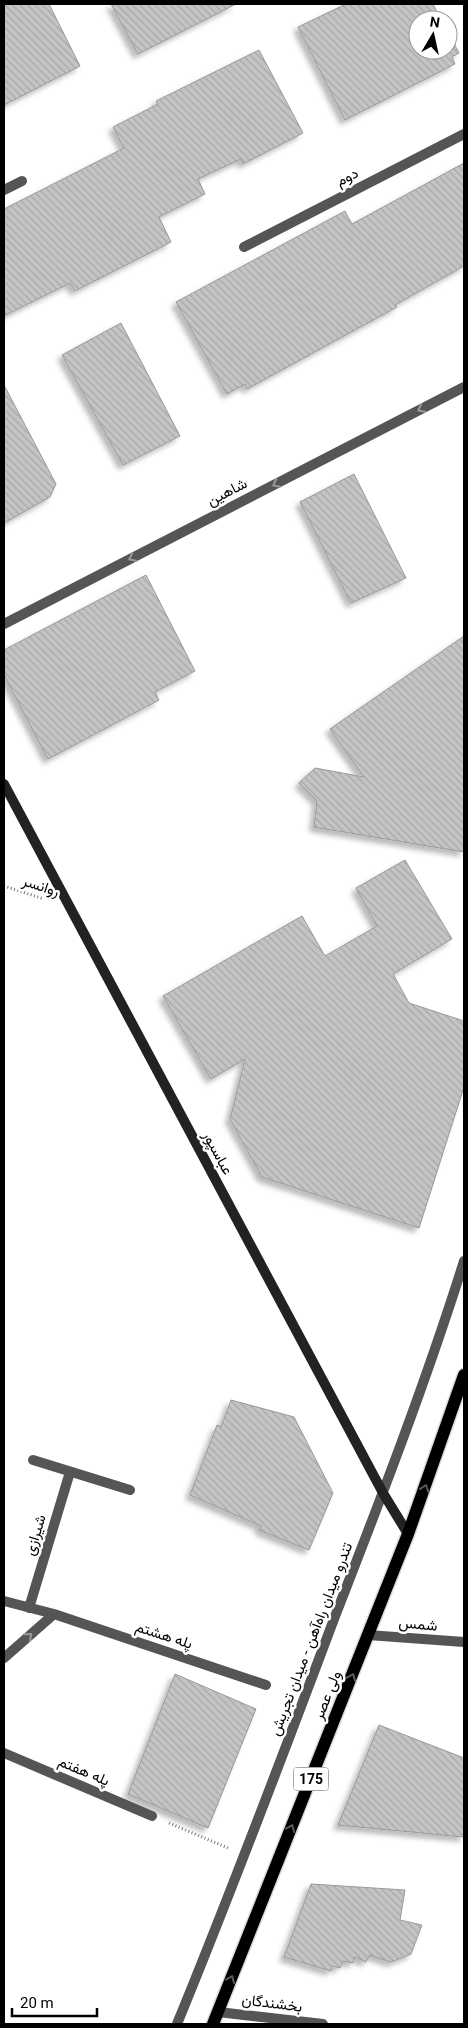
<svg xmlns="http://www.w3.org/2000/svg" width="468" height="2028" viewBox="0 0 468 2028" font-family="Roboto,Vazirmatn,sans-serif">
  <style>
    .building { fill: url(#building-back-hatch); stroke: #999; filter: url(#shadow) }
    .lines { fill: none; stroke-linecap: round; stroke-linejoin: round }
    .primary-casing { stroke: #dbdbdb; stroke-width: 15 }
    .path { stroke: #777; stroke-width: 3; stroke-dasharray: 1 2.5; stroke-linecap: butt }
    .service { stroke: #555; stroke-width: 10 }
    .minor { stroke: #555; stroke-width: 10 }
    .secondary { stroke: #222; stroke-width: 10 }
    .primary { stroke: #000; stroke-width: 12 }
    .oneway { stroke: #999 }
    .oneway2 { stroke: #595959 }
    .labels { text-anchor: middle; stroke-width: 5; stroke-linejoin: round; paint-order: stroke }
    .shield { fill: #fff; stroke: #4c4c4c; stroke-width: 1 }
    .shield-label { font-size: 14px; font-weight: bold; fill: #000 }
    .street-label { font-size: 15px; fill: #000; stroke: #fff }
  </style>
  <defs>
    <pattern id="building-back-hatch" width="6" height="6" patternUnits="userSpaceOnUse" patternTransform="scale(1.25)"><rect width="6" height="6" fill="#c4c4c4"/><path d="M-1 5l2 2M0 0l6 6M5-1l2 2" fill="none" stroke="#a7a7a7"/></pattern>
    <filter id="shadow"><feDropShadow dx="-4.5" dy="4.5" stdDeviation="2.5" flood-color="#0004"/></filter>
  </defs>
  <rect width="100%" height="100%" fill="#fff"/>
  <!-- building -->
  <path class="building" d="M 4,4 L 49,4 L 80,66 L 4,105 Z
    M 111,4 L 236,4 L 138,54 Z
    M 346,4 L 433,4 L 441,20 L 418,20 L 418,50 L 448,50 L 448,32 L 459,53 L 452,57 L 455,64 L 345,120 L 298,27 Z
    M 259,50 L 303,133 L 243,164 L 241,159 L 198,179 L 205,194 L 159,217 L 171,242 L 75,291 L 70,283 L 4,316 L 4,209 L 124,148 L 113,127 L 158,104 L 156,101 Z
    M 464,163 L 464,266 L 395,305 L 397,307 L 247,389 L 245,384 L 227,394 L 176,302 L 345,211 L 352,224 Z
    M 121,323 L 180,436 L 123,465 L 62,355 Z
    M 4,385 L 56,484 L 50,497 L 4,523 Z
    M 354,474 L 406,578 L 351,603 L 300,502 Z
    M 146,575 L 195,671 L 155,692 L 159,700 L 48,759 L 4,675 L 4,650 Z
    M 464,636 L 464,852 L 314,827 L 317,801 L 299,783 L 315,768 L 364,777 L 330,729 Z
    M 405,860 L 452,939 L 393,974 L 409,1003 L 464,1021 L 464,1087 L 419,1228 L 262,1177 L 230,1119 L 245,1059 L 211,1079 L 163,996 L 302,916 L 325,956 L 377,926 L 356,888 Z
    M 231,1400 L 294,1417 L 333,1493 L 309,1550 L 259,1530 L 261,1526 L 190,1495 L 217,1425 L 221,1427 Z
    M 175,1674 L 256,1709 L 208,1828 L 128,1794 Z
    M 379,1725 L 464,1758 L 464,1837 L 338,1825 Z
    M 311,1884 L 405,1890 L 400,1920 L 422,1925 L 411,1954 L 391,1962 L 370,1955 L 366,1962 L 355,1957 L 353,1963 L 343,1961 L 340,1968 L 332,1966 L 331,1971 L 284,1957 Z"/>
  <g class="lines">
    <defs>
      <path id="primary" d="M 213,2024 L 408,1534 L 464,1375"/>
    </defs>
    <!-- primary casing -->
    <use href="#primary" class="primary-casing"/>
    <!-- path -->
    <path class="path" d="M 4,886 L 44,899
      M 169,1823 L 228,1848"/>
    <!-- service -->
    <path class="service" d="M 177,2024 C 232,1890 283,1755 334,1619 C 380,1501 426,1382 464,1261"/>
    <!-- minor -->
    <path class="minor" d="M 4,190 L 22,181
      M 244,247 L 464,134
      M 4,624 L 464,387
      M 33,1460 L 130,1490
      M 4,1601 L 54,1614 L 266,1685
      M 29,1608 L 70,1472
      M 368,1635 L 464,1642
      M 4,1658 L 54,1614
      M 4,1753 L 152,1816
      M 218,2012 L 323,2024"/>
    <!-- secondary -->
    <path class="secondary" d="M 4,784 L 383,1493 L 408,1534"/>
    <!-- primary -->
    <use href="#primary" class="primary"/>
  </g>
  <!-- one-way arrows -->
  <defs><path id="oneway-chevron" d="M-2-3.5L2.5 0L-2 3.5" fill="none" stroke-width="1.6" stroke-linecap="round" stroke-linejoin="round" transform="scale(1.25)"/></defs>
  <g class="oneway">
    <use href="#oneway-chevron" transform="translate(421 409) rotate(153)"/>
    <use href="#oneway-chevron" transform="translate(276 484) rotate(153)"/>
    <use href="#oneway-chevron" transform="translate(132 558) rotate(153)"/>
    <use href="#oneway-chevron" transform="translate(29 1636) rotate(-41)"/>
  </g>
  <g class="oneway2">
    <use href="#oneway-chevron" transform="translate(425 1488) rotate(-71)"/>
    <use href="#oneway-chevron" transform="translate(352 1677) rotate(-68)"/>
    <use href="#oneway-chevron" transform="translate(291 1828) rotate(-68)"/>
    <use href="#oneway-chevron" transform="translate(231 1979) rotate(-68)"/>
  </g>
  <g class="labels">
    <!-- shield labels -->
    <rect class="shield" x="293.5" y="1767.5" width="35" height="23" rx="4"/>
    <g class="shield-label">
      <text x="311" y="1784">175</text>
    </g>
    <!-- street labels -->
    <g class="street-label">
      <text transform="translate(347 177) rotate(-27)" y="5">دوم</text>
      <text transform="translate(227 492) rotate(-27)" y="5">شاهین</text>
      <text transform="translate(41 886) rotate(18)" y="5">روانسر</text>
      <text transform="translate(218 1153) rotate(62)" y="5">عباسپور</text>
      <text transform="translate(35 1535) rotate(-73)" y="5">شیرازی</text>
      <text transform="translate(418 1624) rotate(5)" y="5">شمس</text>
      <text transform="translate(164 1635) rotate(18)" y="5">پله هشتم</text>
      <text transform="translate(311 1639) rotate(-69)" y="5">تندرو میدان راه‌آهن - میدان تجریش</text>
      <text transform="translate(327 1695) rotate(-68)" y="5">ولی عصر</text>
      <text transform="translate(84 1771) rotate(23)" y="5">پله هفتم</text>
      <text transform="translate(272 2003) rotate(7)" y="5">بخشندگان</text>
    </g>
  </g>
  <!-- border -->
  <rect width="468" height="2028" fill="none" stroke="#000000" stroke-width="10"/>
  <!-- north arrow -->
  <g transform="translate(433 35) rotate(9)"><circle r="24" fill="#ffffff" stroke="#999999"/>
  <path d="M0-4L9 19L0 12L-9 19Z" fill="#000000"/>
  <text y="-8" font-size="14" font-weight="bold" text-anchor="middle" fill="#000000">N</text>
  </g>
  <!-- scale -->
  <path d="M12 2008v8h85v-8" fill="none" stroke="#000000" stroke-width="2.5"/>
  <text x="20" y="2008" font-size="15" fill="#000000" stroke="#ffffff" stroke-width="4" paint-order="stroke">20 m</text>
</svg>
